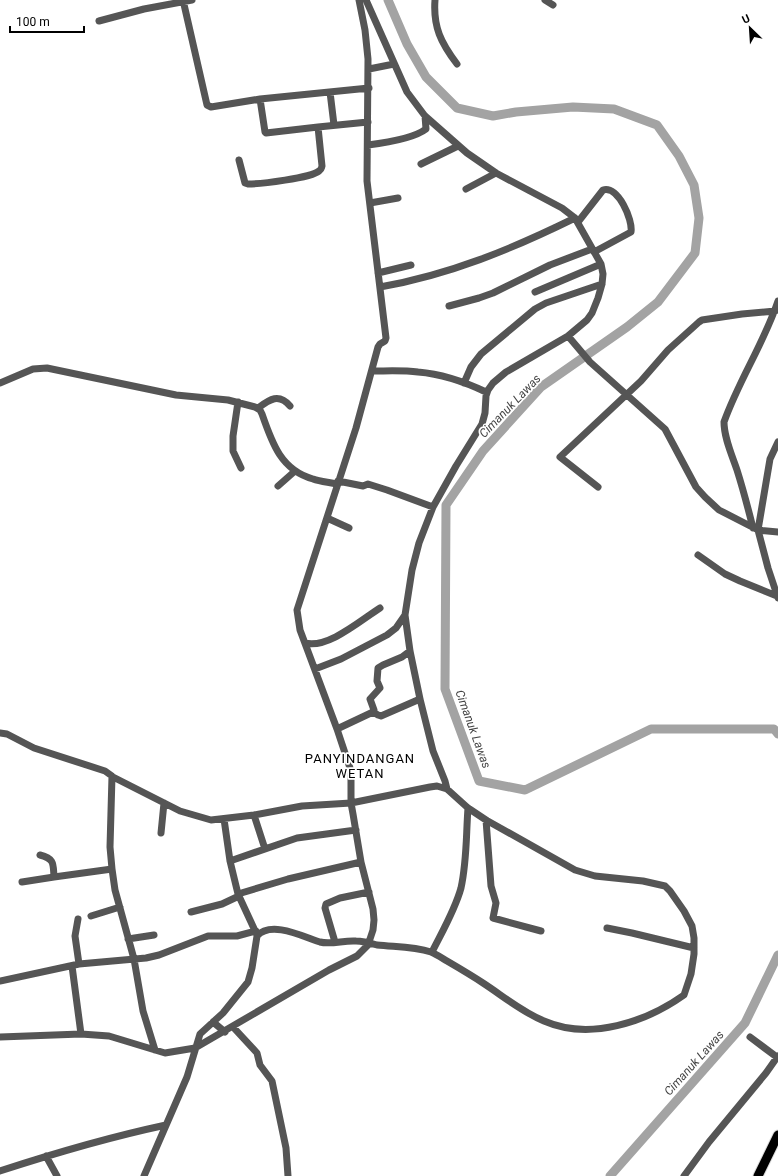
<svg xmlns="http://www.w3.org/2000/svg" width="778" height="1176" viewBox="0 0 778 1176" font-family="Roboto,sans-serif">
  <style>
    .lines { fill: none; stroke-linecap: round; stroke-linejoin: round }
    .river { stroke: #a3a3a3; stroke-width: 9 }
    .major-casing { stroke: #dbdbdb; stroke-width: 11 }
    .minor { stroke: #555; stroke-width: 7 }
    .major { stroke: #000; stroke-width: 9 }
    .labels { text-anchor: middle; stroke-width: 3.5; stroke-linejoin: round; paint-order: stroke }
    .water-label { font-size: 12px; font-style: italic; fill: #444; stroke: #fff }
    .quarter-label { font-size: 13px; letter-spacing: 1px; fill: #000; stroke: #fff }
  </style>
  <rect width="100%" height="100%" fill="#fff"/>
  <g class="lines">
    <!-- river -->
    <path class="river" d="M 388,0 L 407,44 L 426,77 L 457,108 L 493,116 L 516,112 L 573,107 L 614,109 L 657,125 L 679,156 L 694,185 L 699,218 L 695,253 L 658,302 L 627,327 L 541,387 L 483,451 L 446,505 L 445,689 L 479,781 L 525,790 L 651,729 L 774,729 L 778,734
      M 610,1176 L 745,1023 L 778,955"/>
    <defs>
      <path id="major" d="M 758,1176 L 778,1135"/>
    </defs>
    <!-- major casing -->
    <use href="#major" class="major-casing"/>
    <!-- minor -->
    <path class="minor" d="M 183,0 L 207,105 L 211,107 L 260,99 L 369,88
      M 366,0 L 407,92 L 425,116 L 467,153 L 496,173 L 562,208 L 575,218 L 601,264 L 603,274 L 602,284 L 598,298 L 592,313 L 587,320 L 568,336 L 506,372 L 493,383 L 488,390 L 486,396 L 485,413 L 482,424 L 456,466 L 433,507 L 419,543 L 412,570 L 405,615 L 410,651 L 420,699 L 433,751 L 445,781 L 447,789
      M 435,0 C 433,27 441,43 457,64
      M 545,0 L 553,5
      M 99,21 L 144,9 L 192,0
      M 369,69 L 394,64
      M 330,92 L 334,125
      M 260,99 L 265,132 L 266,133 L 318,127 L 368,122
      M 368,145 C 384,143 413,139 426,129 L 425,116
      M 239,160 L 245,183 L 248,184 C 260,184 311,178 319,171 C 322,169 321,169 322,166 L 318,127
      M 421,164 L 458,146
      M 466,189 L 496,173
      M 370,203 L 398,198
      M 578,222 L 603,190 C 618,185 633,220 631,232 L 594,252
      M 378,273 L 411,265
      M 380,287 C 449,275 512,249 575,218
      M 535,292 L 601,264
      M 449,306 L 479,298 L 493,293 L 550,265 L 592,249
      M 568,336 L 590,362 L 665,429 L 696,487 L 705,497 L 719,510 L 758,530 L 768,568 L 778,598
      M 372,371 C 387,371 403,370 418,372 C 442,374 465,382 486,392
      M 0,383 L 33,369 L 47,368 L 176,395 L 228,400 L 255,407 L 260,410 L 262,414 C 272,443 281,470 313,479 C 321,482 329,482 337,484
      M 464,383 L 471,367 L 481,354 L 535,309 L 546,303 L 602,284
      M 238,402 L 233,436 L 233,451 L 241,468
      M 258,408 C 270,399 279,393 290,406
      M 778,442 L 770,459 L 758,530 L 778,532
      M 338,481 L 363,486 L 368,484 L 387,490 L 433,507
      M 278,486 L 295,471
      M 598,487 L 560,457 L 641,381 L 668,350 L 699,322 L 702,320 L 742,314 L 775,311
      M 327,518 L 349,528
      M 753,528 C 748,508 743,489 737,470 C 732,455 724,438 724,422 C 739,380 764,343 778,301
      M 698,555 L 725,574 L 740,581 L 777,596
      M 305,643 C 328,649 361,620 380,608
      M 315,669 L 341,659 L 387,635 L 396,628 L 405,615
      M 373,712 L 378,715 L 381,716 L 420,699
      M 337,729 L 373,712 L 374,710 L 370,699 L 380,688 L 377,681 L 378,668 L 383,665 L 402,657 L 410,651
      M 0,733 L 7,734 L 34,748 L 105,771 L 112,776 L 110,847 L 112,869 L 115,890 L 134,959 L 143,1011 L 155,1050
      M 113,777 L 180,811 L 211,820 L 254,815 L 302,806 L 351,803 L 430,787 L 437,786 L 447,789 L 468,808 L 486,820 L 575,870 L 595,876 L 643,881 L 665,886 L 670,891 L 684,911 L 692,926 L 694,938 L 694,954 L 691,974 L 684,995 C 646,1022 590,1041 544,1021 C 522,1012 503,996 483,983 C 471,975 459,968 447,961 C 442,958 436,954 431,952 C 413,946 395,947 377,945 C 370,943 363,941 356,941 C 344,940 331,945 320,942 C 304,937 271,920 257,936 L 252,968 L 248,982 L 223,1013 L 200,1034 L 187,1077 L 144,1176
      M 254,815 L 265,849
      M 224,819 L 230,861 L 238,894 L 257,935
      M 486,820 L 491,886 L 496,903 L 493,918 L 541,931
      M 161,833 L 164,803
      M 40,855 C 55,859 53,864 54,877 L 112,869
      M 230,861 L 297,838 L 356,830
      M 22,882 L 54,877
      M 238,894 L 288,879 L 361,862
      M 191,912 L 222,904 L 239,896
      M 91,916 L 120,907
      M 78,919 L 75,936 L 79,964
      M 607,928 L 632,933 L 694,948
      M 128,939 L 154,935
      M 335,942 L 325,908 L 326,904 L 340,898 L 369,892
      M 432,952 C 442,932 455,910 461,888 C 467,861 466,835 468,808
      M 72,966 L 81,1034
      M 0,981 L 79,964 L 146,958 L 159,955 L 208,936 L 237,936 L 256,931
      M 213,1022 L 225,1032
      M 233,1027 L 257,1053 L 260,1065 L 272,1081 L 286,1148 L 288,1176
      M 0,1037 L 81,1034 L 109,1036 L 165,1053 L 195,1048 L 329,970 L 357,956 L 368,945 L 373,930 L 374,920 L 373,909 L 361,862 L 353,814 L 351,803 L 351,771 L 337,729 L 300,630 L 297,610 L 356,428 L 378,347 L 380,344 L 385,341 L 386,338 L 367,181 L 368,59 L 365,30 L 359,0
      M 750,1037 L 778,1058
      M 46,1156 L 57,1176
      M 0,1171 C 55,1153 110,1137 166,1125
      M 684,1176 L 709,1142 L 766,1073 L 778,1056"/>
    <!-- major -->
    <use href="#major" class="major"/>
  </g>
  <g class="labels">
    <!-- water labels -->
    <g class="water-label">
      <text transform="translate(510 406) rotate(-46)" y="4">Cimanuk Lawas</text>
      <text transform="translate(473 729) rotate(70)" y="4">Cimanuk Lawas</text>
      <text transform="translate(694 1063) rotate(-48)" y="4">Cimanuk Lawas</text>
    </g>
    <!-- quarter labels -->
    <g class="quarter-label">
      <text x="360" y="763">PANYINDANGAN<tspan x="360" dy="15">WETAN</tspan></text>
    </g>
  </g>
  <!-- north arrow -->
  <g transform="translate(750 28) rotate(335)" stroke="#ffffff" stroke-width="3" paint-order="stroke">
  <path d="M0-3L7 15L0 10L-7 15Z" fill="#000000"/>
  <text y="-6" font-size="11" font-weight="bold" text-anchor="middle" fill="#000000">U</text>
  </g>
  <!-- scale -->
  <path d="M10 26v6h74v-6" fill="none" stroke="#000000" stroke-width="2"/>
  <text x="16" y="26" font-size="12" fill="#000000" stroke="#ffffff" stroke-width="3" paint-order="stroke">100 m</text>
</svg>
